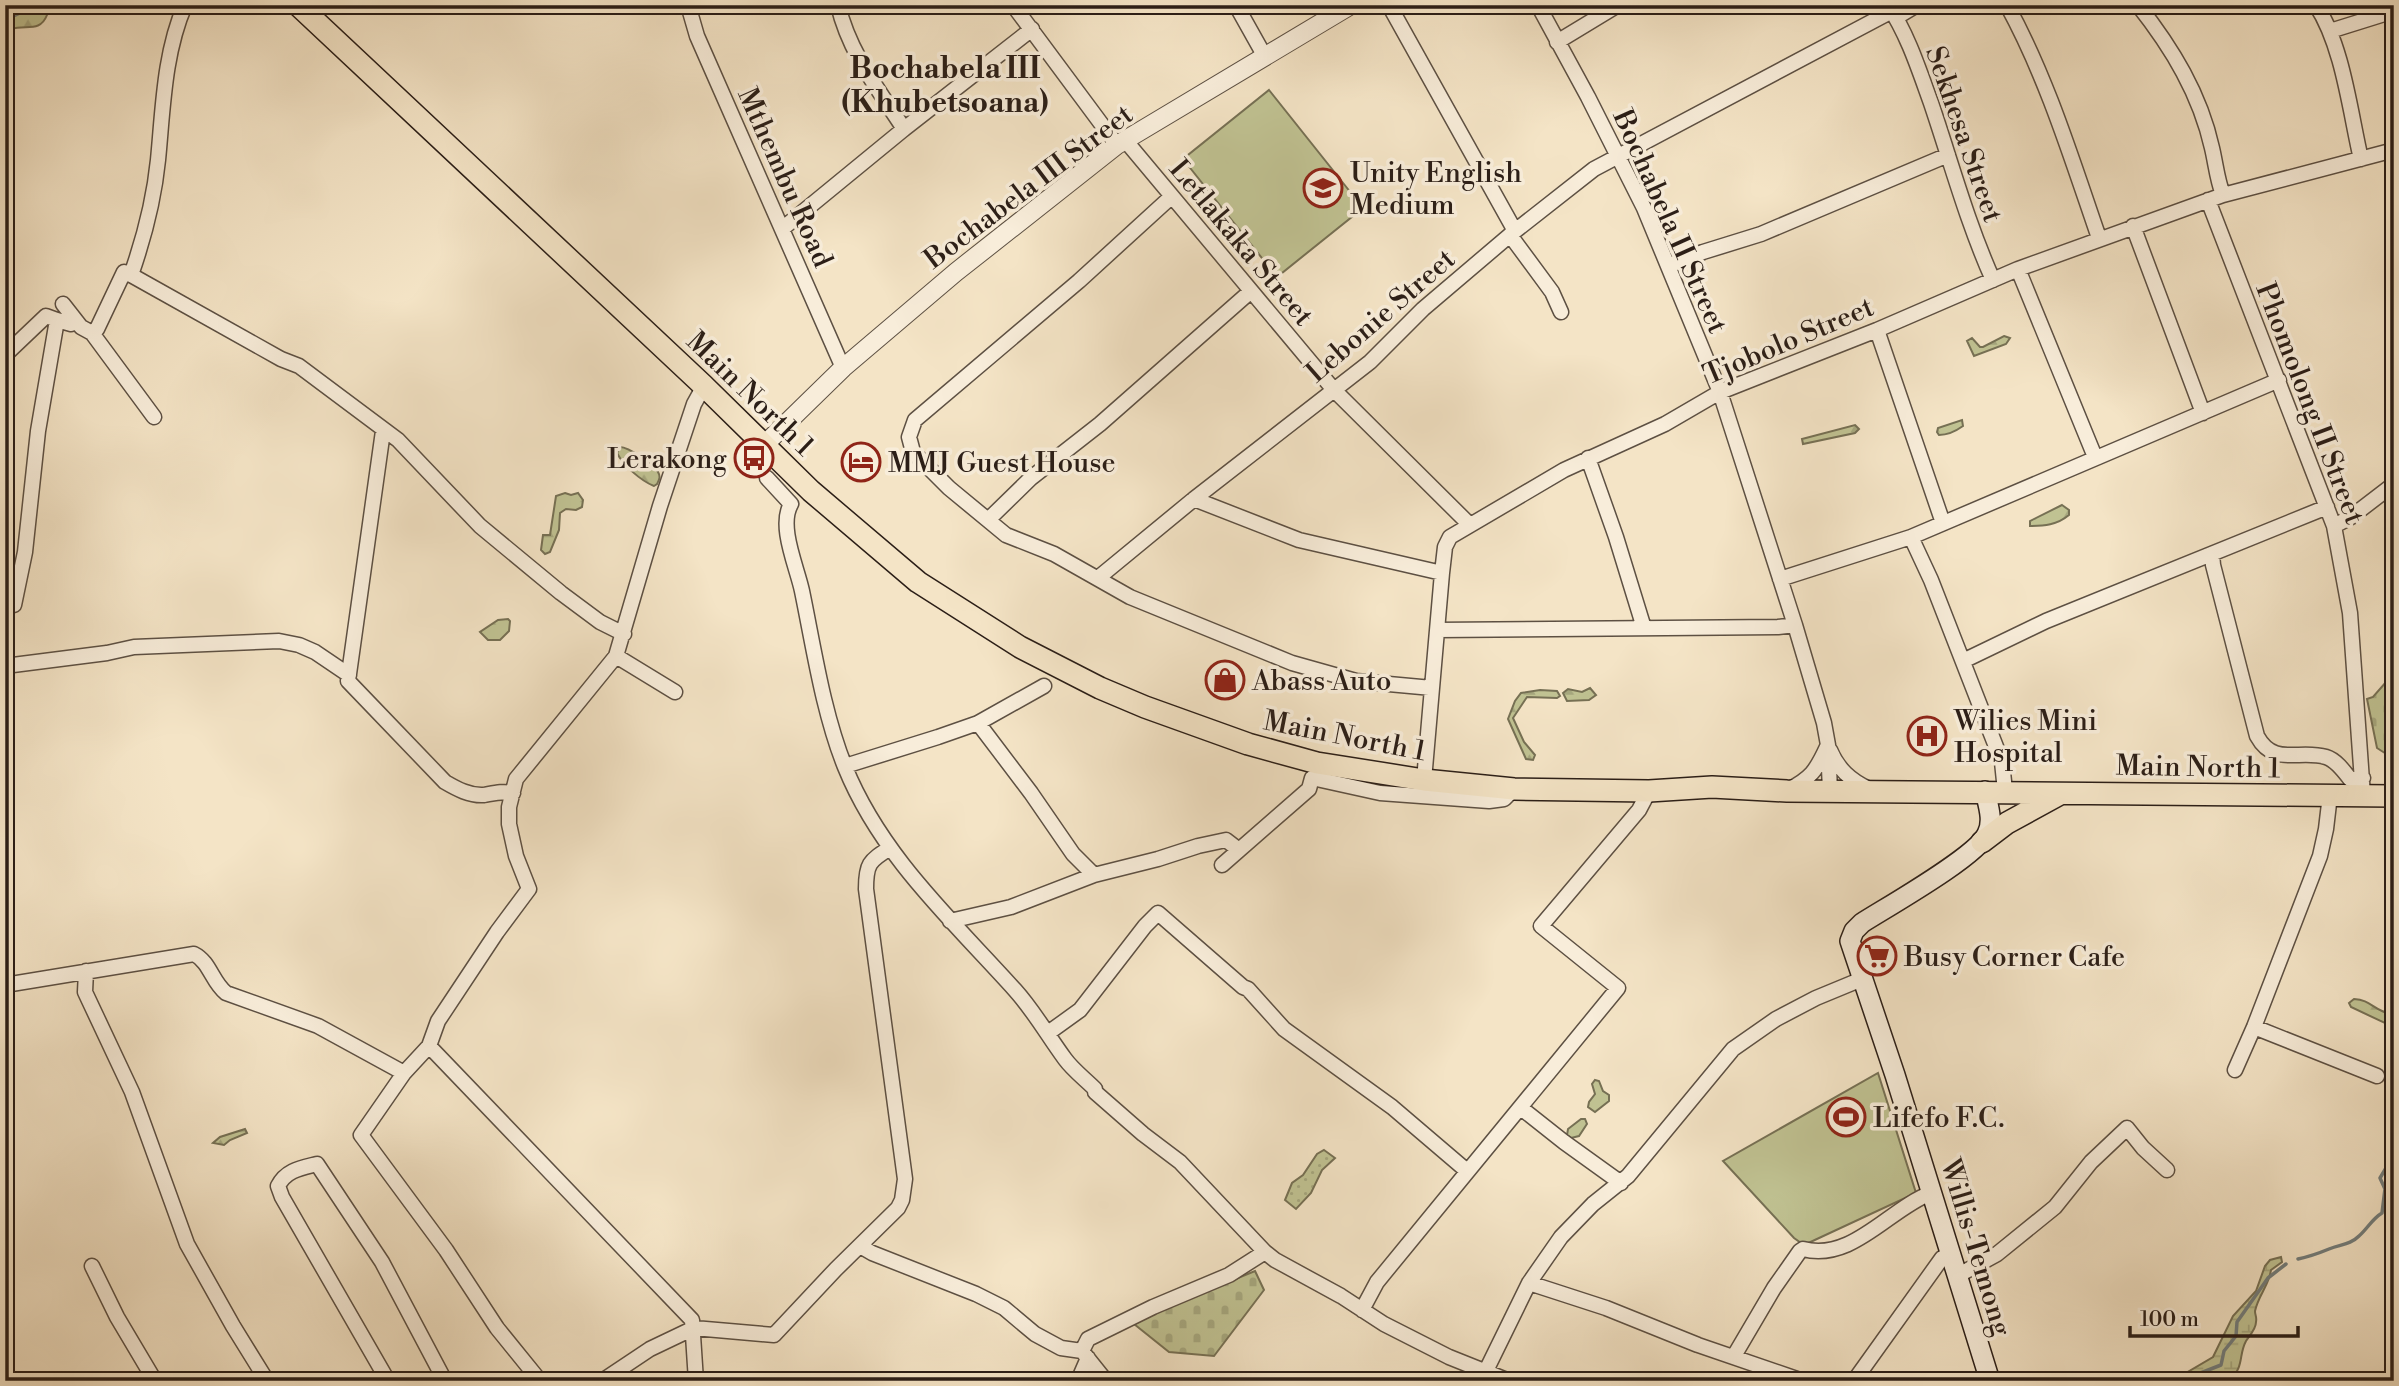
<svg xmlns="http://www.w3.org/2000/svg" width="2399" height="1386" viewBox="0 0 2399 1386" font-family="'Libre Bodoni',serif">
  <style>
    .green { fill: url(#green-dots); stroke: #767054; stroke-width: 2 }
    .forest { fill: url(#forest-firs); stroke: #767054; stroke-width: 2 }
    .wetland { fill: url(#wetland-marsh); stroke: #767054; stroke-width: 2 }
    .cemetery { fill: url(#cemetery-stones); stroke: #767054; stroke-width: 2 }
    .pitch { fill: #c0c292; stroke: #767054; stroke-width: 2 }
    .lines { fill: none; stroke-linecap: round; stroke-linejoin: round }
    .stream { stroke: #727d7c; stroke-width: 3.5 }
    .minor-casing { stroke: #5d5043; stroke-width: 17 }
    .tertiary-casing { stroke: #5d5043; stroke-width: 20 }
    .secondary-casing { stroke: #2b1e17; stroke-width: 22 }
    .primary-casing { stroke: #2b1e17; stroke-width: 24 }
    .minor { stroke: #f8edda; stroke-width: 14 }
    .tertiary { stroke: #f8edda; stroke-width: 18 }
    .secondary { stroke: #f8edda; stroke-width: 19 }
    .primary { stroke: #f4e4c6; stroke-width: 21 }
    .labels { text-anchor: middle; stroke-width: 7; stroke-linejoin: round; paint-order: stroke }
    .street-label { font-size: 28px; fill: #2b1e17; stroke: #f8edda }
    .poi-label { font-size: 28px; fill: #2b1e17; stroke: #f8edda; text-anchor: start }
    .neighbourhood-label { font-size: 30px; font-weight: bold; fill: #2b1e17; stroke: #f8edda }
  </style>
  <defs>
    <pattern id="green-dots" width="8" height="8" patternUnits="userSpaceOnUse" patternTransform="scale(1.75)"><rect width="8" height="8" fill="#c0c292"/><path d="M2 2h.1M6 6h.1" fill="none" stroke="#a5a67d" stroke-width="1.8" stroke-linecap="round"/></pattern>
    <pattern id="forest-firs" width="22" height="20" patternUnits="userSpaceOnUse" patternTransform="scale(1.75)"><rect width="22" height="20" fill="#c0c292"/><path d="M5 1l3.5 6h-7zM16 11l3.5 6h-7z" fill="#a5a67d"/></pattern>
    <pattern id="wetland-marsh" width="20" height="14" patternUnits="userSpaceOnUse" patternTransform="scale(1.75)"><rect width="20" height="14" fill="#c0c292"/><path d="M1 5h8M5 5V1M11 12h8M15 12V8" fill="none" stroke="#a5a67d"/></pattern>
    <pattern id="cemetery-stones" width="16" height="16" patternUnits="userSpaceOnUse" patternTransform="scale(1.75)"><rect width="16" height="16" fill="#c0c292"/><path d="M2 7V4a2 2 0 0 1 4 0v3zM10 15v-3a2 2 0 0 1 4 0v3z" fill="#a5a67d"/></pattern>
  </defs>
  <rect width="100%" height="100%" fill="#f4e4c6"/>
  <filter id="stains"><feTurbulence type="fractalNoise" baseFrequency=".00286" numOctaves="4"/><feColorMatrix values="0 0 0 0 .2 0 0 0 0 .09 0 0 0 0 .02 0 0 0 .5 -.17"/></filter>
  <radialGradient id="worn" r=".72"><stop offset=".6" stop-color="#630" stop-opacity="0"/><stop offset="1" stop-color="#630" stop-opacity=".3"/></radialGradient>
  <!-- green -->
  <path class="green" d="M 1324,1150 L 1335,1158 L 1322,1170 L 1311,1193 L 1296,1209 L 1285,1200 L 1292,1183 L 1303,1175 L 1317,1154 Z"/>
  <!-- forest -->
  <path class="forest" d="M 5,5 L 37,5 L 42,7 L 47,15 C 40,33 26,24 11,29 L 5,40 Z
    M 2004,336 L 2010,338 L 2006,344 L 1974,356 L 1967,341 L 1972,338 L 1980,347 L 1983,347 Z
    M 1962,420 L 1963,426 C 1956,431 1947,435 1939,435 L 1937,432 L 1938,428 Z
    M 1855,425 L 1859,429 L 1855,433 L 1803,444 L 1802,439 Z
    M 620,447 C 629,447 654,465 658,472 C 661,477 659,480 657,484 L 654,486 C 641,481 623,465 617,453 Z
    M 565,493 L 571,495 L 578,493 L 583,500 L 582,507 L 576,510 L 566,509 L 560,513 L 559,530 L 550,552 L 545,554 L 541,550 L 543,535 L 550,535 L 556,496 Z
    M 2062,505 L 2069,510 L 2069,515 C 2057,525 2044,526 2030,526 L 2030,521 Z
    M 508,619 L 510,621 L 509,631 L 500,640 L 488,640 L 480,632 L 498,620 Z
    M 1590,688 L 1596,695 L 1589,700 L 1567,701 L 1563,693 L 1568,689 L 1582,692 Z
    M 1540,690 L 1557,691 L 1560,696 L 1557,698 L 1527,697 L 1513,718 L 1524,742 L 1535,755 L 1533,760 L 1526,759 L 1508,719 L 1515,701 L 1521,693 Z
    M 2354,999 C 2368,1000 2371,1006 2382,1011 C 2386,1013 2390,1013 2394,1016 L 2394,1021 L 2387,1024 L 2351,1007 L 2349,1003 Z
    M 1595,1080 L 1599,1081 L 1603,1091 L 1609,1095 L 1609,1101 L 1595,1112 L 1588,1107 L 1589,1102 L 1595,1094 L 1592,1084 Z
    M 1581,1119 L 1585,1119 L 1587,1124 L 1579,1136 L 1571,1138 L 1567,1135 L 1568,1129 Z
    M 245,1129 L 247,1133 L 230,1140 L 224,1145 L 213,1143 L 220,1137 Z"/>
  <!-- wetland -->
  <path class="wetland" d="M 2281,1257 L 2282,1262 L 2271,1270 C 2269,1285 2258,1296 2255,1311 C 2255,1316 2257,1316 2256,1322 C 2256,1329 2250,1335 2246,1341 C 2238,1356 2245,1366 2229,1381 L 2181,1381 L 2186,1373 L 2213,1357 L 2233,1316 L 2256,1291 L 2265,1266 L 2270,1260 Z"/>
  <!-- cemetery -->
  <path class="cemetery" d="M 2394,673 L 2394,759 L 2377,748 L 2367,699 L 2373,697 Z
    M 1255,1271 L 1264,1290 L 1214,1356 L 1169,1352 L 1134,1324 L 1179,1302 Z"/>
  <!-- pitch -->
  <path class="pitch" d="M 1269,90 L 1363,208 L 1277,277 L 1183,159 Z
    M 1878,1073 L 1916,1193 L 1804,1245 L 1794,1238 L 1723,1161 Z"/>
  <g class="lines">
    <!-- stream -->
    <path class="stream" d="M 5,20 L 37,5
      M 2298,1259 C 2312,1256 2317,1254 2329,1249 C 2341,1244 2350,1245 2359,1236 C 2368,1228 2372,1219 2382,1213 L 2385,1189 L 2380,1178 L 2392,1158 L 2387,1142 L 2394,1120
      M 2192,1381 L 2198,1374 L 2221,1365 L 2224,1351 L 2236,1336 L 2237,1322 L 2268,1278 L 2286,1264"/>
    <defs>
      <path id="minor" d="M 185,5 C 164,53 163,109 158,160 C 154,200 144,238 131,275 L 281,359 L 299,366 L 398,440 L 480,526 L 561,593 L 600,622 L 624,634
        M 688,5 L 697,36 L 843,368
        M 838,5 C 849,52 878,89 904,129
        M 1013,5 L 1117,145
        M 1236,5 L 1264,55
        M 1389,5 L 1515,231
        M 1538,5 L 1588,97 L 1644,208 L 1720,392 L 1795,625 L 1824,723 L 1828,745 L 1830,791
        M 1888,5 C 1908,35 1919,70 1931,103 C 1951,162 1967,222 1993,280
        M 2007,5 C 2047,78 2072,160 2099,238
        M 2138,5 C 2172,48 2200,94 2212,148 C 2216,165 2217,179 2223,195
        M 2316,5 C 2343,46 2350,112 2361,159
        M 1897,17 L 1917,5
        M 2330,31 L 2394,11
        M 1557,42 L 1618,5
        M 1125,140 L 1334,390 L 1470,525
        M 1171,197 L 1079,281 L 915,420 L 909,437 L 913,452 L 949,488 L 1006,535 L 1054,554 L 1130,597 L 1292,663 L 1356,681 L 1432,688
        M 2208,200 L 2334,526 L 2350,613 L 2363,795
        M 2133,226 L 2203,413
        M 782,229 L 904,129 L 1032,29
        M 1510,235 L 1552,292 L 1561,312
        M 1668,266 L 1703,252 L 1761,234 L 1948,155
        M 2018,269 L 2095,457
        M 63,304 L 81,327 L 92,333 L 154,417
        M 1877,330 L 1943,523
        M 92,333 L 97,329 L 124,272 L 131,275
        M 5,355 L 46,316 L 57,320
        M 383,431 L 348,681 L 445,782 C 457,789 470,796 484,795 C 495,793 502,791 513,793
        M 1588,458 L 1616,537 L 1644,628
        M 767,478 L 791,504 C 778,526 797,567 802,591 C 814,649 823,712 845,767 C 881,856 952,920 1015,990 C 1034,1011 1048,1036 1065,1059 C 1073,1070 1085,1079 1095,1089 L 1095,1092 L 1143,1134 L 1180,1162 L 1265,1252 L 1275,1260 L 1341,1296 L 1384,1324 L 1449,1357 L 1509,1381
        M 1194,499 L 1299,540 L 1442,573
        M 989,519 L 1031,478 L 1100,424 L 1251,291
        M 2334,526 L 2351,517 L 2394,484
        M 2212,554 L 2213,565 L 2257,736 C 2274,767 2299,749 2326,757 C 2336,760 2344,771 2350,779 L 2363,778
        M 1098,578 L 1194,499 L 1370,362 L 1423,309 L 1510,235 L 1594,169 L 1892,11
        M 1780,579 L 1911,537
        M 14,605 L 25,552 L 38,431 L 57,320 L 71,324 L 76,321
        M 1437,630 L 1778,627 L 1795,625
        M 616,656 L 675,692
        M 1963,661 L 2046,621 L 2327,507
        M 5,666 L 107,653 L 134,647 L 279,641 L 299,645 L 315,652 L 349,675
        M 978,723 L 1031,793 L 1073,854 L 1094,875
        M 1830,750 C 1838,769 1850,780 1869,789
        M 845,766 L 938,737 L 978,723 L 1044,686
        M 1424,780 L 1442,573 L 1445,547 L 1450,537 L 1564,470 L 1665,424 L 1720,392 L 1877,330 L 2018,269 L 2223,195 L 2394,150
        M 1788,790 C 1811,778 1816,771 1827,747
        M 2005,791 L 2002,762 L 1931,580 L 1911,537 L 2279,380
        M 1222,865 L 1309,789 L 1312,778 L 1380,793 L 1489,801 L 1504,799 L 1514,789
        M 950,921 L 1011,907 L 1094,875 L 1158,859 L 1198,846 L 1226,840 L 1239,850
        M 86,971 L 85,992 L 132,1092 L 187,1244 L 233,1326 L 267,1381
        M 5,985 L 194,954 C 210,962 212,982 226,993 L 318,1026 L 404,1073
        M 2254,1027 L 2377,1076
        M 1048,1033 L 1080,1010 L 1145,926 L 1158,913 L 1243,987 L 1248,989 L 1284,1029 L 1392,1107 L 1467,1171
        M 429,1046 L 692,1320 L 696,1381
        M 2235,1070 L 2254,1027 L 2320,856 L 2326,829 L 2330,795
        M 1521,1108 L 1564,1142 L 1621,1183
        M 860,1246 L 872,1253 L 976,1294 L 1004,1308 L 1035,1334 L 1061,1348 L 1082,1351 L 1106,1381
        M 92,1266 L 117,1317 L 155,1381
        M 1957,1276 L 1997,1254 L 2055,1207 L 2091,1162 L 2127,1128 L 2143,1148 L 2167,1170
        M 1529,1283 L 1606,1308 L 1698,1345 L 1803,1381
        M 1362,1310 L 1377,1282 L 1618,988 L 1541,926 L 1639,810 L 1649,791
        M 1082,1351 L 1088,1339 L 1153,1307 L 1229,1275 L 1265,1252
        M 1734,1356 L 1774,1288 L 1800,1251 L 1803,1249 C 1852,1262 1889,1209 1931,1193
        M 388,1381 L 282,1197 L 278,1186 C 286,1170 301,1168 317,1164 L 382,1262 L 445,1381
        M 421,1381 L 442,1376
        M 540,1381 L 497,1328 L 446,1250 L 361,1135 L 404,1073 L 429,1046 L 438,1021 L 497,932 L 529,889 L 516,856 L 509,824 L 509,807 L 516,779 L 616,656 L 660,506 L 694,404 L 704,386
        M 602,1381 L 650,1349 L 694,1328 L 774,1335 L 836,1269 L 898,1208 L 902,1200 L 905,1179 L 866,889 C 866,864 869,861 890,848
        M 1078,1381 L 1088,1358
        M 1481,1381 L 1529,1283 L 1561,1237 L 1593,1204 L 1628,1176 L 1733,1049 L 1776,1019 L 1816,998 L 1862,979
        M 1854,1381 L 1942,1258 L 1950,1255"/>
      <path id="tertiary" d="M 764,445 L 843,368 L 956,272 L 1117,145 L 1351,5"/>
      <path id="secondary" d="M 1985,791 C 1988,805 1994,821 1987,834 C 1976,857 1887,907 1862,923 L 1854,931 L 1850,941 L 1895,1075 L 1990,1381"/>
      <path id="primary" d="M 298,5 L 704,386 L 811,491 L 918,582 L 1020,647 L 1100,688 L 1145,707 L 1248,744 L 1317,763 L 1424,780 L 1514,789 L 1649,791 L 1712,787 L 1787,791 L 2394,796
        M 1982,842 L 2007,823 L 2060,794"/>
    </defs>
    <!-- minor casing -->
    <use href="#minor" class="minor-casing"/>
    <!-- tertiary casing -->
    <use href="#tertiary" class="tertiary-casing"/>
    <!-- secondary casing -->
    <use href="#secondary" class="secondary-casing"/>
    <!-- primary casing -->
    <use href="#primary" class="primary-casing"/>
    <!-- minor -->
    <use href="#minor" class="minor"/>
    <!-- tertiary -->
    <use href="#tertiary" class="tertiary"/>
    <!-- secondary -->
    <use href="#secondary" class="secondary"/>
    <!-- primary -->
    <use href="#primary" class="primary"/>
  </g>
  <!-- icons -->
  <defs>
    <symbol id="school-ring" viewBox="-11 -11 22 22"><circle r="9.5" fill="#f8edda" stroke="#8f2418" stroke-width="1.5"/><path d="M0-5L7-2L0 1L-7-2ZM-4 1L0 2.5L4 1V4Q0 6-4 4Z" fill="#8f2418"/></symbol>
    <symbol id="bus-ring" viewBox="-11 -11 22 22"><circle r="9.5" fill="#f8edda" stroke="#8f2418" stroke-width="1.5"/><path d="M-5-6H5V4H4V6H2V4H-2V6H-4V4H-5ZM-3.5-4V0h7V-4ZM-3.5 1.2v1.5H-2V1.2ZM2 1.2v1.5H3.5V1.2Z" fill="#8f2418"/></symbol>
    <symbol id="hotel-ring" viewBox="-11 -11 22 22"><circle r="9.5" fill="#f8edda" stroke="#8f2418" stroke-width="1.5"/><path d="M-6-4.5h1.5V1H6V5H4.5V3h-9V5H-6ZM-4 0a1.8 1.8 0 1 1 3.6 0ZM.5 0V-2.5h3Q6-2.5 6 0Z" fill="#8f2418"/></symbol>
    <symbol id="shop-ring" viewBox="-11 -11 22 22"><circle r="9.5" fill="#f8edda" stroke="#8f2418" stroke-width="1.5"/><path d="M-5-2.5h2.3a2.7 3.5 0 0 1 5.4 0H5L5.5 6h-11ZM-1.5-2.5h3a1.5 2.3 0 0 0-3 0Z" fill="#8f2418"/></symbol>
    <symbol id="hospital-ring" viewBox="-11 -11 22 22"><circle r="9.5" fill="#f8edda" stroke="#8f2418" stroke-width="1.5"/><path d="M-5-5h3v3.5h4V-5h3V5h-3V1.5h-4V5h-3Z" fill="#8f2418"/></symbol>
    <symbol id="supermarket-ring" viewBox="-11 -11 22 22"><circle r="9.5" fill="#f8edda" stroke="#8f2418" stroke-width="1.5"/><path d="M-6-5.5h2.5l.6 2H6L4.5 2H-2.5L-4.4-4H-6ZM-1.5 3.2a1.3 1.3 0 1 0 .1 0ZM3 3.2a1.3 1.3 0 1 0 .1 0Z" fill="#8f2418"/></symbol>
    <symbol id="stadium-ring" viewBox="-11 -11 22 22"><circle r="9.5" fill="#f8edda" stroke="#8f2418" stroke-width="1.5"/><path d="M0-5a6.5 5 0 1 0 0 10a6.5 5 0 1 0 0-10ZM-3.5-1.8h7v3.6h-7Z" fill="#8f2418"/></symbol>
  </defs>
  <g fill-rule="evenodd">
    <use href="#school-ring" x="1301" y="166" width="44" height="44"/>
    <use href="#bus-ring" x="732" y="436" width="44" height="44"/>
    <use href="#hotel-ring" x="839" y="440" width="44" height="44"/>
    <use href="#shop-ring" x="1203" y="658" width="44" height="44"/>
    <use href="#hospital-ring" x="1905" y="714" width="44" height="44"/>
    <use href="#supermarket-ring" x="1855" y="934" width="44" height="44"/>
    <use href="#stadium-ring" x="1824" y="1095" width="44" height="44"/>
  </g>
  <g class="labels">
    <!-- street labels -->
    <g class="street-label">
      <text transform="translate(1965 134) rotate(71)" y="10">Sekhesa Street</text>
      <text transform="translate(786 177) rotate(66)" y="10">Mthembu Road</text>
      <text transform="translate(1028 186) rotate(-37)" y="10">Bochabela III Street</text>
      <text transform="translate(1671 221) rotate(66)" y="10">Bochabela II Street</text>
      <text transform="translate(1242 242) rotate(50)" y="10">Letlakaka Street</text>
      <text transform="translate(1380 315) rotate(-41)" y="10">Lebonie Street</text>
      <text transform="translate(1788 340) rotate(-23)" y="10">Tjobolo Street</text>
      <text transform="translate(751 393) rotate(44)" y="10">Main North 1</text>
      <text transform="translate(2311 403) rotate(69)" y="10">Phomolong II Street</text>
      <text transform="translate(1345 735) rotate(11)" y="10">Main North 1</text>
      <text transform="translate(2198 766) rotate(1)" y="10">Main North 1</text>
      <text transform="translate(1977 1247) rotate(73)" y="10">Willis-Temong</text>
    </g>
    <!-- poi labels -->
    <g class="poi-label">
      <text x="1350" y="182">Unity English<tspan x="1350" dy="32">Medium</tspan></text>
      <text x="727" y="468" text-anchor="end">Lerakong</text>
      <text x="888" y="472">MMJ Guest House</text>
      <text x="1252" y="690">Abass Auto</text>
      <text x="1954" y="730">Wilies Mini<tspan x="1954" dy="32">Hospital</tspan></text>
      <text x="1904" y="966">Busy Corner Cafe</text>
      <text x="1873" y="1127">Lifefo F.C.</text>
    </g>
    <!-- neighbourhood labels -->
    <g class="neighbourhood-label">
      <text x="945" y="78">Bochabela III<tspan x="945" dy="34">(Khubetsoana)</tspan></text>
    </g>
  </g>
  <!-- margin -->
  <rect width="2399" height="1386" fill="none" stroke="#f4e4c6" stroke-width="28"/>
  <rect x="7" y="7" width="2385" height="1372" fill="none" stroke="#2b1e17" stroke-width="3.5"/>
  <rect x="14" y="14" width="2371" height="1358" fill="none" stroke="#2b1e17" stroke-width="2"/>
  <!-- scale -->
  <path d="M2130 1326v10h168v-10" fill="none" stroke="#2b1e17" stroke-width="3.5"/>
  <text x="2140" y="1326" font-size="21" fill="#2b1e17" stroke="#f8edda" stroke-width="5" paint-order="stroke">100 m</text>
  <rect width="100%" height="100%" filter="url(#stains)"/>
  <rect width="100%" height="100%" fill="url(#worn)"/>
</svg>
